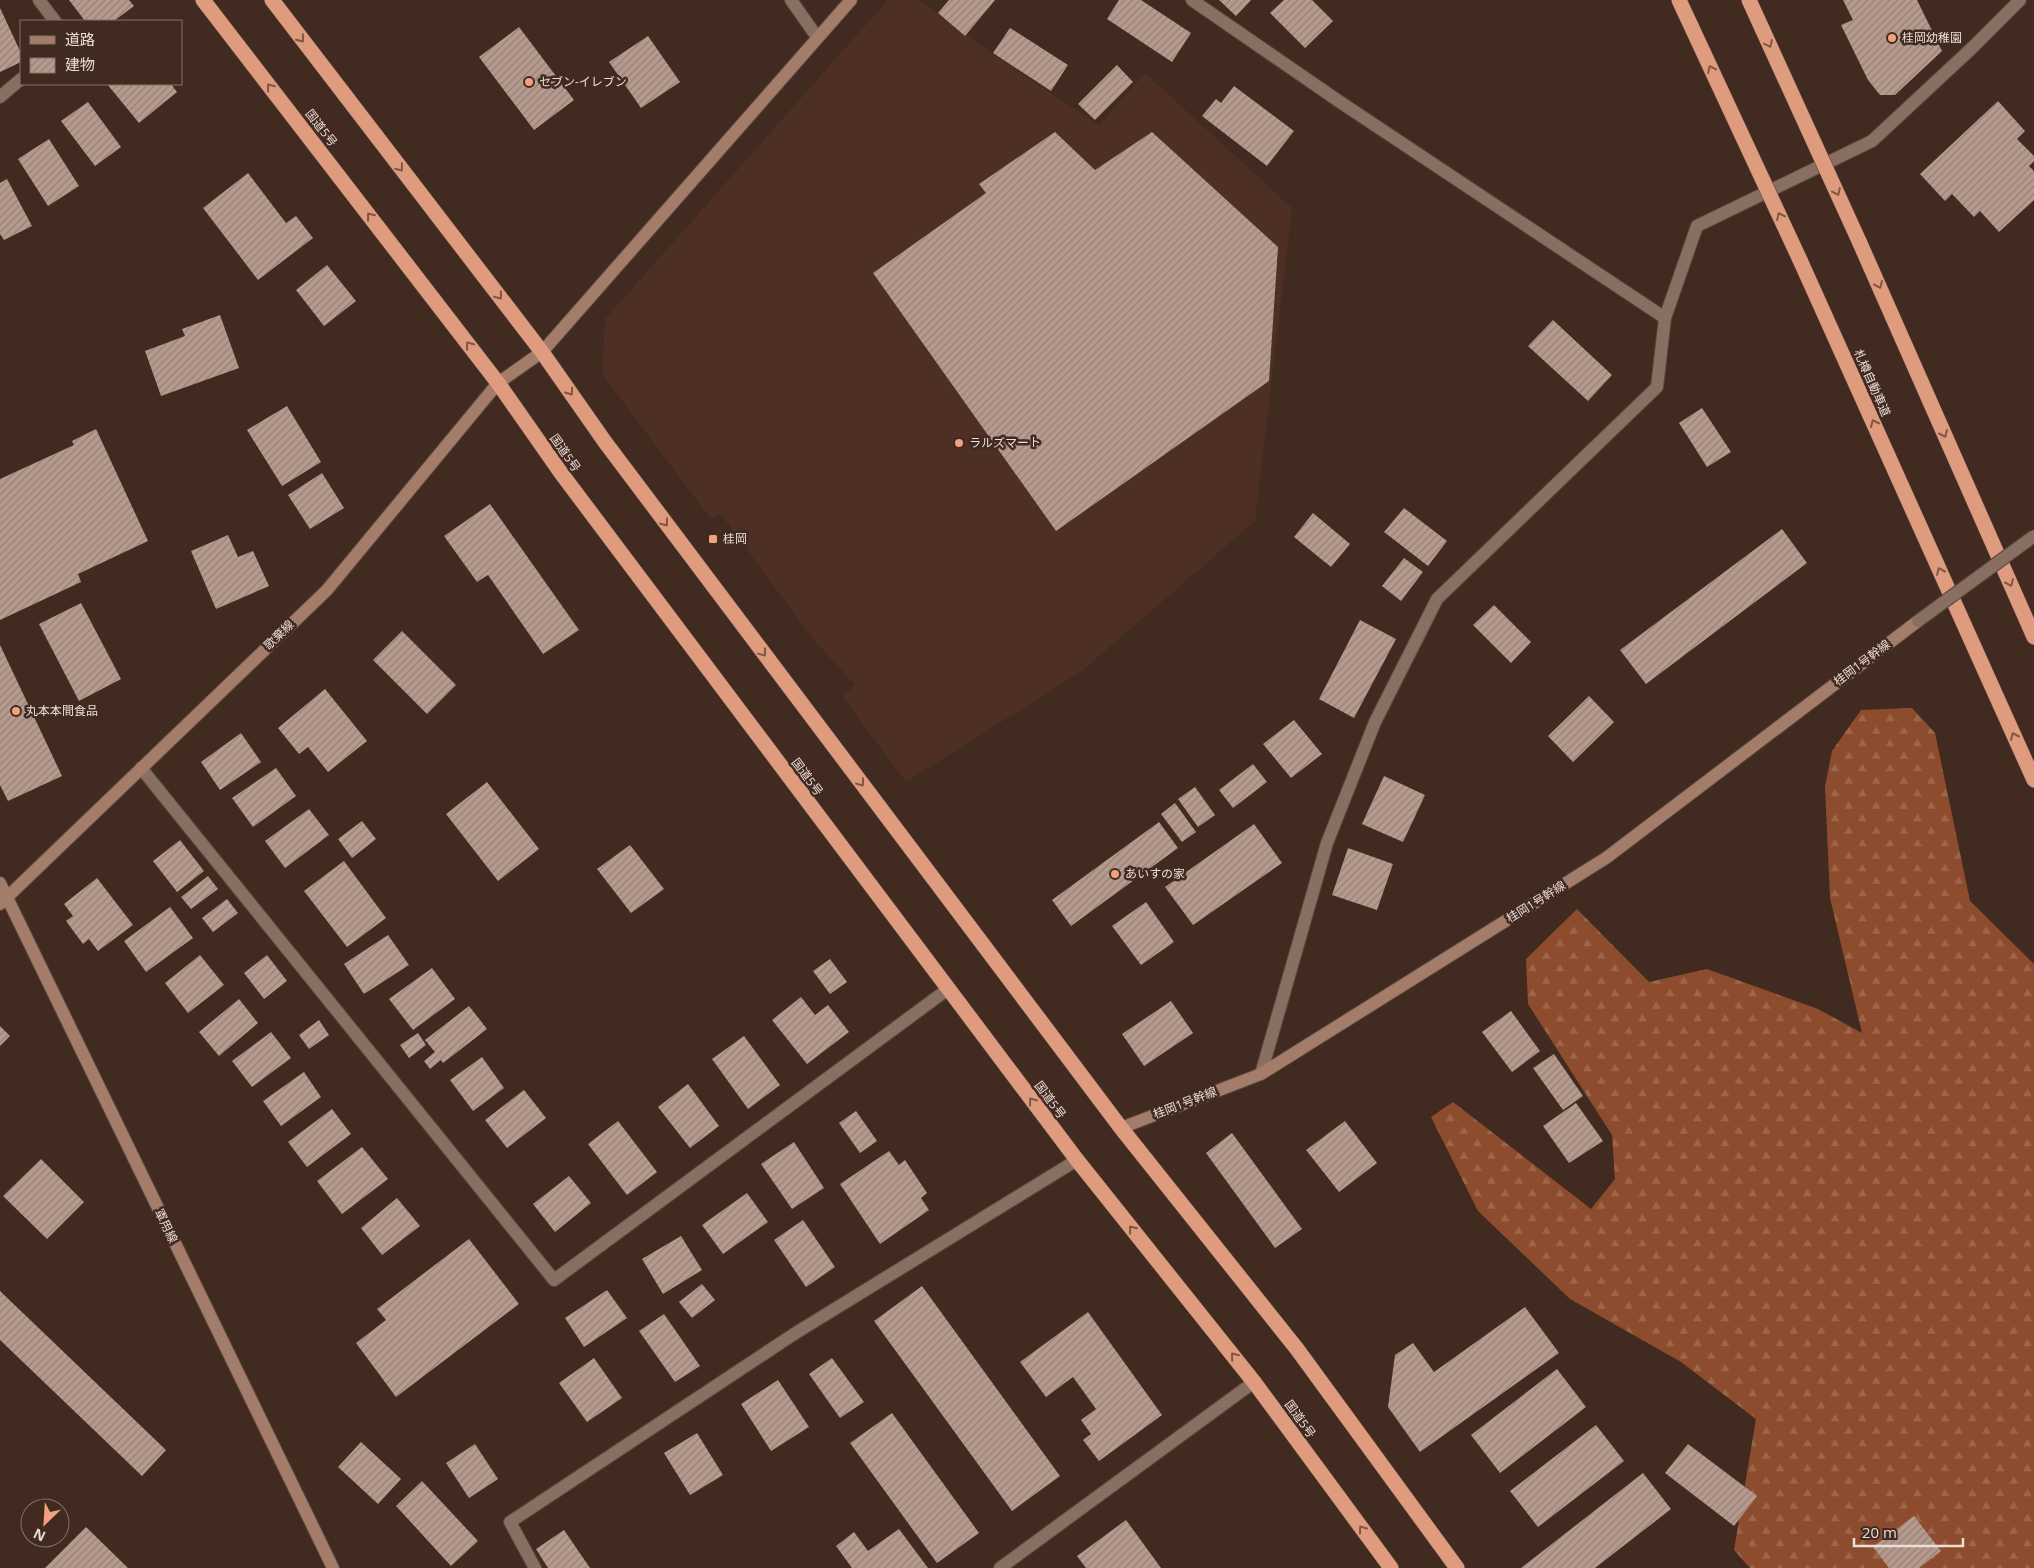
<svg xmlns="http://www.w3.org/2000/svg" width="2034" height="1568" viewBox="0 0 2034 1568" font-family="'Open Sans','Noto Sans JP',sans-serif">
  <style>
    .built { fill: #4d3023 }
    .forest { fill: url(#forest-firs) }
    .building { fill: url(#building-hatch) }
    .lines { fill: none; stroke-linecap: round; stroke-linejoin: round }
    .street-casing { stroke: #5a473e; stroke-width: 14 }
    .secondary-casing { stroke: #5a473e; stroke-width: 14 }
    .highway-casing { stroke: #5a473e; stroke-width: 16 }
    .street { stroke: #896e62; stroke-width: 12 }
    .secondary { stroke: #a37c6a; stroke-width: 12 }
    .highway { stroke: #df9b7d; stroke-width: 15 }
    .street-bridge-casing { stroke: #5a473e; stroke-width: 14; stroke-linecap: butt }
    .highway-bridge-casing { stroke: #5a473e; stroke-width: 16; stroke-linecap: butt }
    .street-bridge { stroke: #896e62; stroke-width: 12 }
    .highway-bridge { stroke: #df9b7d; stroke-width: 15 }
    .oneway { stroke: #805745 }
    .poi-dot { fill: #f1a17d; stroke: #412a20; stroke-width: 2 }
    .labels { text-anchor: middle; stroke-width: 5; stroke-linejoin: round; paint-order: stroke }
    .poi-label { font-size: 12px; fill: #ecddd6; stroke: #412a20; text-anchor: start }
    .street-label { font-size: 12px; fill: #ecddd6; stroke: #412a20 }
  </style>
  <defs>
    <pattern id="forest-firs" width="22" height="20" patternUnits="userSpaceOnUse" patternTransform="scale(1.25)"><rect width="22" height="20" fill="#8d4c2e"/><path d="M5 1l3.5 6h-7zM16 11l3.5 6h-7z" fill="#9d654c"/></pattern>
    <pattern id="building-hatch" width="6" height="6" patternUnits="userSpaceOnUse" patternTransform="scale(1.25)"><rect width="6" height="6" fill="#b79a8e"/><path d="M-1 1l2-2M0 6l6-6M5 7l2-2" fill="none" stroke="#958077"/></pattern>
  </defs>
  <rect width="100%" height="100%" fill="#412a20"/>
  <!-- built -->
  <path class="built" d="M 888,0 L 919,0 L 990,52 L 1099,125 L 1145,73 L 1292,208 L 1255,521 L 1082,671 L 906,782 L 842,696 L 855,685 L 813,639 L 720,513 L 711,519 L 602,374 L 605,319 Z"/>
  <!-- forest -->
  <path class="forest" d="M 1912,708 L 1935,733 L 1970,901 L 2034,964 L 2034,1568 L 1750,1568 L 1734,1550 L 1756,1419 L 1681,1362 L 1570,1299 L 1478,1211 L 1431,1117 L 1453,1102 L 1591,1209 L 1615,1179 L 1612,1135 L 1528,1004 L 1526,959 L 1577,909 L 1649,982 L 1707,969 L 1818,1009 L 1862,1033 L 1830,898 L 1825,787 L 1832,751 L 1861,710 Z"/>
  <!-- building -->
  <path class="building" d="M 69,0 L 129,0 L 134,6 L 114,21 L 85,21 Z
    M 949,0 L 995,0 L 965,36 L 938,13 Z
    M 1119,0 L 1141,0 L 1191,33 L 1172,62 L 1107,19 Z
    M 1219,0 L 1251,0 L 1236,16 Z
    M 1284,0 L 1312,0 L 1333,21 L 1305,48 L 1270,13 Z
    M 1843,0 L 1917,0 L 1942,51 L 1895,95 L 1880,95 L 1868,80 L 1841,25 L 1853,20 Z
    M 0,8 L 21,53 L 21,62 L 0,72 Z
    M 519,27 L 574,100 L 534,130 L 479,57 Z
    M 1010,28 L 1068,65 L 1051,91 L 993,53 Z
    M 648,36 L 680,82 L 641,108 L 609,62 Z
    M 1117,65 L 1133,82 L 1095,120 L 1078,104 Z
    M 107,84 L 171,84 L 177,92 L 139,123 Z
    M 1234,86 L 1294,131 L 1267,166 L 1202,116 L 1216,99 L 1221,103 Z
    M 1998,101 L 2025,131 L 2017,139 L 2034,156 L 2034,161 L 2029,166 L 2034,171 L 2034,200 L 1999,232 L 1980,211 L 1974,217 L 1952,194 L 1945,201 L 1920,174 Z
    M 88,102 L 121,147 L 95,166 L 61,121 Z
    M 1055,132 L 1095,170 L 1152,132 L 1278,247 L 1269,381 L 1056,531 L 873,273 L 986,193 L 979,184 Z
    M 49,139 L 79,186 L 48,206 L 18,159 Z
    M 248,173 L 286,223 L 296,216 L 313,238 L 258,280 L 203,208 Z
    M 7,179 L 32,226 L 4,240 L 0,234 L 0,183 Z
    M 327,265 L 356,301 L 324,326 L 296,290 Z
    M 220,315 L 239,368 L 161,396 L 145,351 L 185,336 L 182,329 Z
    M 1553,320 L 1612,375 L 1588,401 L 1528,346 Z
    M 287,406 L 321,462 L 282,486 L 247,430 Z
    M 1702,408 L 1731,452 L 1707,467 L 1679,423 Z
    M 96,429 L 148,541 L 78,574 L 81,582 L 0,620 L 0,479 L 74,445 L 72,441 Z
    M 322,473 L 344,508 L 310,529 L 288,495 Z
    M 490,504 L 579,630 L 543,654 L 488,575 L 477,582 L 444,536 Z
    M 1404,508 L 1447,541 L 1428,566 L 1384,532 Z
    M 1313,513 L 1350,544 L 1331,567 L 1294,537 Z
    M 1782,529 L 1807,563 L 1646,684 L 1620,650 Z
    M 228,535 L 238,557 L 253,551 L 269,586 L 216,609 L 191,551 Z
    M 1404,558 L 1423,572 L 1401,601 L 1382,586 Z
    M 81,603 L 121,679 L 79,701 L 39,624 Z
    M 1494,605 L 1531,642 L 1511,663 L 1473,625 Z
    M 1360,620 L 1396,639 L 1354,718 L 1319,699 Z
    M 402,631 L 456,685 L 427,714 L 373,660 Z
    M 0,645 L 62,776 L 8,801 L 0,785 Z
    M 325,689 L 367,741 L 328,772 L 308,747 L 299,754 L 278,728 Z
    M 1589,696 L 1614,722 L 1573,762 L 1548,736 Z
    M 1294,720 L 1322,754 L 1291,778 L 1263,744 Z
    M 241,733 L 261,762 L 220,790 L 201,762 Z
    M 1253,764 L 1267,782 L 1233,808 L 1219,790 Z
    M 276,768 L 296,796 L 253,827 L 232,798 Z
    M 1384,776 L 1425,795 L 1403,842 L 1362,824 Z
    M 487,782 L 539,849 L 498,881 L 446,814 Z
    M 1195,787 L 1215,815 L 1198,827 L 1178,799 Z
    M 1175,803 L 1196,832 L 1182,842 L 1161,814 Z
    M 309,809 L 329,835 L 285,868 L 265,841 Z
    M 362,821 L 376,839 L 352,858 L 338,839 Z
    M 1159,822 L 1178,848 L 1071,926 L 1052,900 Z
    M 1254,824 L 1282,863 L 1193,925 L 1165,887 Z
    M 180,840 L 204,871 L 177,892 L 153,861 Z
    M 630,845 L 664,889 L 631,913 L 597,869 Z
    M 1348,848 L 1393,864 L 1377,910 L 1332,895 Z
    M 344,861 L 386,918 L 347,947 L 304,891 Z
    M 208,876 L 218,889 L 191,909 L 181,897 Z
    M 97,878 L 133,925 L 98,951 L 89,939 L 83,944 L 66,921 L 73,916 L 64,904 Z
    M 227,899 L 238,913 L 213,932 L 202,918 Z
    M 1146,902 L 1174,942 L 1141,965 L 1112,926 Z
    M 170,907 L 193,938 L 146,972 L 124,941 Z
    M 388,935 L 409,965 L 364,994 L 344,964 Z
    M 200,955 L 224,985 L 188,1013 L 165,983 Z
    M 267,955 L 287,981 L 264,999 L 244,973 Z
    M 830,959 L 847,982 L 830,994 L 813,971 Z
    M 432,968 L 455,999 L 413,1030 L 389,999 Z
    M 801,997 L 815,1015 L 828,1005 L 849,1032 L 807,1064 L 772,1020 Z
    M 239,999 L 258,1023 L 219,1056 L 199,1032 Z
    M 1171,1001 L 1193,1033 L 1144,1066 L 1122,1034 Z
    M 469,1006 L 487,1029 L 443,1063 L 441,1060 L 430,1069 L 424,1061 L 435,1052 L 425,1040 Z
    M 1511,1011 L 1540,1051 L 1512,1072 L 1482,1032 Z
    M 319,1020 L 329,1035 L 309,1049 L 299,1035 Z
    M 0,1026 L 10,1036 L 0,1046 Z
    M 271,1032 L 291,1058 L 252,1087 L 232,1061 Z
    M 418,1033 L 426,1045 L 409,1058 L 400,1045 Z
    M 744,1036 L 780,1085 L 748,1109 L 712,1059 Z
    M 1554,1054 L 1583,1096 L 1563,1110 L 1533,1068 Z
    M 482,1057 L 504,1088 L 473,1111 L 450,1080 Z
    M 304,1072 L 321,1097 L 281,1126 L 263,1101 Z
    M 688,1084 L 719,1126 L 690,1148 L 658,1107 Z
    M 524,1090 L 546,1118 L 507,1148 L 485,1120 Z
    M 1576,1103 L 1603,1141 L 1569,1163 L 1543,1126 Z
    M 332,1109 L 351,1134 L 307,1167 L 288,1142 Z
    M 856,1111 L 877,1141 L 860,1153 L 839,1123 Z
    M 618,1121 L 657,1172 L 627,1195 L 588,1144 Z
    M 1345,1121 L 1377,1163 L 1339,1192 L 1306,1150 Z
    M 1232,1133 L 1302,1229 L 1275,1248 L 1206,1153 Z
    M 794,1142 L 824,1188 L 792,1209 L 761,1164 Z
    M 362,1147 L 388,1179 L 342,1214 L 317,1181 Z
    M 889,1151 L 899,1165 L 905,1160 L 927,1193 L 921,1198 L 929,1210 L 880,1244 L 840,1184 Z
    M 41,1159 L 84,1202 L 47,1239 L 3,1196 Z
    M 569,1176 L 591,1203 L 555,1232 L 533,1204 Z
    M 747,1193 L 768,1222 L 723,1254 L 702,1225 Z
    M 397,1198 L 420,1226 L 382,1255 L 361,1228 Z
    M 803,1220 L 835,1267 L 806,1287 L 774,1240 Z
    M 681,1236 L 702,1270 L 663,1294 L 642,1259 Z
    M 469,1239 L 519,1304 L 396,1397 L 356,1343 L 386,1320 L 377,1309 Z
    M 702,1284 L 715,1300 L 692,1318 L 679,1302 Z
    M 922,1286 L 1060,1476 L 1012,1511 L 874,1321 Z
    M 607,1290 L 627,1318 L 584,1347 L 565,1318 Z
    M 0,1291 L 166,1450 L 142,1476 L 0,1340 Z
    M 1525,1307 L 1559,1353 L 1420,1452 L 1388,1407 L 1395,1355 L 1413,1343 L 1434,1372 Z
    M 1088,1312 L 1162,1415 L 1099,1461 L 1083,1440 L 1091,1434 L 1081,1420 L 1096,1409 L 1073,1377 L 1046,1397 L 1020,1362 Z
    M 664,1314 L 700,1366 L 675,1382 L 639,1331 Z
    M 594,1358 L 622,1398 L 587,1422 L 559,1383 Z
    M 832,1358 L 864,1402 L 840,1418 L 809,1374 Z
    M 1557,1369 L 1586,1407 L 1500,1473 L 1471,1435 Z
    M 778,1380 L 809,1427 L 771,1451 L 741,1404 Z
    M 892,1413 L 979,1533 L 937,1563 L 850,1443 Z
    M 1596,1425 L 1624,1461 L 1538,1527 L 1510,1491 Z
    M 697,1433 L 723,1475 L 690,1495 L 664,1453 Z
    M 361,1442 L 401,1479 L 378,1504 L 338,1467 Z
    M 475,1444 L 498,1479 L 469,1498 L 446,1463 Z
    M 1688,1444 L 1757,1496 L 1734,1526 L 1665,1473 Z
    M 1643,1473 L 1671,1509 L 1595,1568 L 1521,1568 Z
    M 422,1481 L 478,1541 L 451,1566 L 396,1506 Z
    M 1914,1516 L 1941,1551 L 1919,1568 L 1889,1568 L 1873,1547 Z
    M 1126,1520 L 1161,1568 L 1086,1568 L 1077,1556 Z
    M 86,1527 L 128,1568 L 45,1568 Z
    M 899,1529 L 928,1568 L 852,1568 L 836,1546 L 854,1532 L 868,1551 Z
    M 564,1530 L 590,1568 L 548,1568 L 536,1549 Z"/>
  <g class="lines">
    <defs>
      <path id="street" d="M 39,0 L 55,21
        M 791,0 L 817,37
        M 1192,0 L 1340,102 L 1665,318
        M 0,97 L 21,79
        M 141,768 L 554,1280 L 948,989
        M 1261,1074 L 1327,843 L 1375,722 L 1437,599 L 1657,387 L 1665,318 L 1697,226 L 1872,141 L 1972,48 L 2020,0
        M 535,1568 L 510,1522 L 794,1334 L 1077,1160
        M 1000,1568 L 1254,1382"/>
      <path id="secondary" d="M 0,883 L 333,1568
        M 0,904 L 327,590 L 498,383 L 542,352 L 851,0
        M 1121,1128 L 1261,1074 L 1606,858 L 1918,621"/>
      <path id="highway" d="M 203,0 L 498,383 L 561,473 L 1077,1160 L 1254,1382 L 1391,1568
        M 272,0 L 542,352 L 605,442 L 1121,1128 L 1297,1349 L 1457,1568
        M 1859,241 L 2034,637
        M 1800,260 L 2034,780"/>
    </defs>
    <!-- street casing -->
    <use href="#street" class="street-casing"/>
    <!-- secondary casing -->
    <use href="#secondary" class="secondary-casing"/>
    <!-- highway casing -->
    <use href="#highway" class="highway-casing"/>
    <!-- street -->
    <use href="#street" class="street"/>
    <!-- secondary -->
    <use href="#secondary" class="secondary"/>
    <!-- highway -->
    <use href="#highway" class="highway"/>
    <defs>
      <path id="street-bridge" d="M 1918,621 L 2034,536"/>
      <path id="highway-bridge" d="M 1679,0 L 1800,260
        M 1749,0 L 1859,241"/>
    </defs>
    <!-- street-bridge casing -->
    <use href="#street-bridge" class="street-bridge-casing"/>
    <!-- highway-bridge casing -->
    <use href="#highway-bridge" class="highway-bridge-casing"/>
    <!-- street-bridge -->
    <use href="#street-bridge" class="street-bridge"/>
    <!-- highway-bridge -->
    <use href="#highway-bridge" class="highway-bridge"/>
  </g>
  <!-- one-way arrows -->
  <defs><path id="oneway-chevron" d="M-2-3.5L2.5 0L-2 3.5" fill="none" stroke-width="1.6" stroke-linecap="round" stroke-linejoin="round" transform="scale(1.25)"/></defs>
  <g class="oneway">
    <use href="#oneway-chevron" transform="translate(301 39) rotate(52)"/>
    <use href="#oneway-chevron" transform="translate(1769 44) rotate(65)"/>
    <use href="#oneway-chevron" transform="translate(1711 69) rotate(-115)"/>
    <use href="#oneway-chevron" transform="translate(270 87) rotate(-128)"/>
    <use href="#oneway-chevron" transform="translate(400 168) rotate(52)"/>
    <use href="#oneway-chevron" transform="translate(1837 192) rotate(65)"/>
    <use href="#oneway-chevron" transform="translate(370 216) rotate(-128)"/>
    <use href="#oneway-chevron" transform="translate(1780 216) rotate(-115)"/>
    <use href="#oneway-chevron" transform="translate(1879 285) rotate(66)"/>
    <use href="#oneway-chevron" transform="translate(499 296) rotate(52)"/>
    <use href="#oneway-chevron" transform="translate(469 345) rotate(-128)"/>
    <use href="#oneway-chevron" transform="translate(570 392) rotate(55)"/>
    <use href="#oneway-chevron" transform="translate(1874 423) rotate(-114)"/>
    <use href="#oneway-chevron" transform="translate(1944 434) rotate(66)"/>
    <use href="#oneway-chevron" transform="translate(665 523) rotate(53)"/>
    <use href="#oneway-chevron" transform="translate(1940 571) rotate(-114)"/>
    <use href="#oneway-chevron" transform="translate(2010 583) rotate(66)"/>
    <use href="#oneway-chevron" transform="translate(763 653) rotate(53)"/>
    <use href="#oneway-chevron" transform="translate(2014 736) rotate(-114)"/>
    <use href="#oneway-chevron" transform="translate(861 783) rotate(53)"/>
    <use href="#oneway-chevron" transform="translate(1032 1101) rotate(-127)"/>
    <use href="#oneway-chevron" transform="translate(1132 1229) rotate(-129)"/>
    <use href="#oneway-chevron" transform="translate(1234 1356) rotate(-129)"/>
    <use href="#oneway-chevron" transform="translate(1362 1529) rotate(-126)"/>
  </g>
  <!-- markers -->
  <g class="poi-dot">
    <circle cx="1892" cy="38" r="5"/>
    <circle cx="529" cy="82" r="5"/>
    <circle cx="959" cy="443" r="5"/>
    <rect x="708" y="534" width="10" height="10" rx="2.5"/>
    <circle cx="16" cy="711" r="5"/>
    <circle cx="1115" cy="874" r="5"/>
  </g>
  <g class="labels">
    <!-- poi labels -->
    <g class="poi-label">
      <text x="1902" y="42">桂岡幼稚園</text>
      <text x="539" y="86">セブン-イレブン</text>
      <text x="969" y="447">ラルズマート</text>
      <text x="723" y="543">桂岡</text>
      <text x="26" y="715">丸本本間食品</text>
      <text x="1125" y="878">あいすの家</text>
    </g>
    <!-- street labels -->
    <g class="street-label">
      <text transform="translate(321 128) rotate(52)" y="4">国道5号</text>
      <text transform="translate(1872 383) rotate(66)" y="4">札樽自動車道</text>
      <text transform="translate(565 453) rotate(55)" y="4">国道5号</text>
      <text transform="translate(279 635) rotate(-44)" y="4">歌棄線</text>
      <text transform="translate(1862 663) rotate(-37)" y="4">桂岡1号幹線</text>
      <text transform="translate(807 777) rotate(53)" y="4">国道5号</text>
      <text transform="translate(1536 902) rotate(-32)" y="4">桂岡1号幹線</text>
      <text transform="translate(1050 1100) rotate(53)" y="4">国道5号</text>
      <text transform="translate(1185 1103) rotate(-21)" y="4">桂岡1号幹線</text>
      <text transform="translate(166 1226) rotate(64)" y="4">軍用線</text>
      <text transform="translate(1300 1419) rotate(54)" y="4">国道5号</text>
    </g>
  </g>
  <!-- legend -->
  <rect x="20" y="20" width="162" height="65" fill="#412a20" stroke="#857269"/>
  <rect x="30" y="36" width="25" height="8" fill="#a37c6a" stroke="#857269"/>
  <text x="65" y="45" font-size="15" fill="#ecddd6">道路</text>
  <rect x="30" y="58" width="25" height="15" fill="url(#building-hatch)" stroke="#857269"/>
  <text x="65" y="70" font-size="15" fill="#ecddd6">建物</text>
  <!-- north arrow -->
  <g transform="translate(45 1523) rotate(205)"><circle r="24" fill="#412a20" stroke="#857269"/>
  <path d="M0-4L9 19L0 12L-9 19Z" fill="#f1a17d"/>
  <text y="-8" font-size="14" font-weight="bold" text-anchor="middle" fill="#ecddd6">N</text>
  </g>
  <!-- scale -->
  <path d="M1854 1538v8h109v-8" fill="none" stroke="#ecddd6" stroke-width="2.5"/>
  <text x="1862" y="1538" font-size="15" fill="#ecddd6" stroke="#412a20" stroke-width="4" paint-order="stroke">20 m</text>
</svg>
